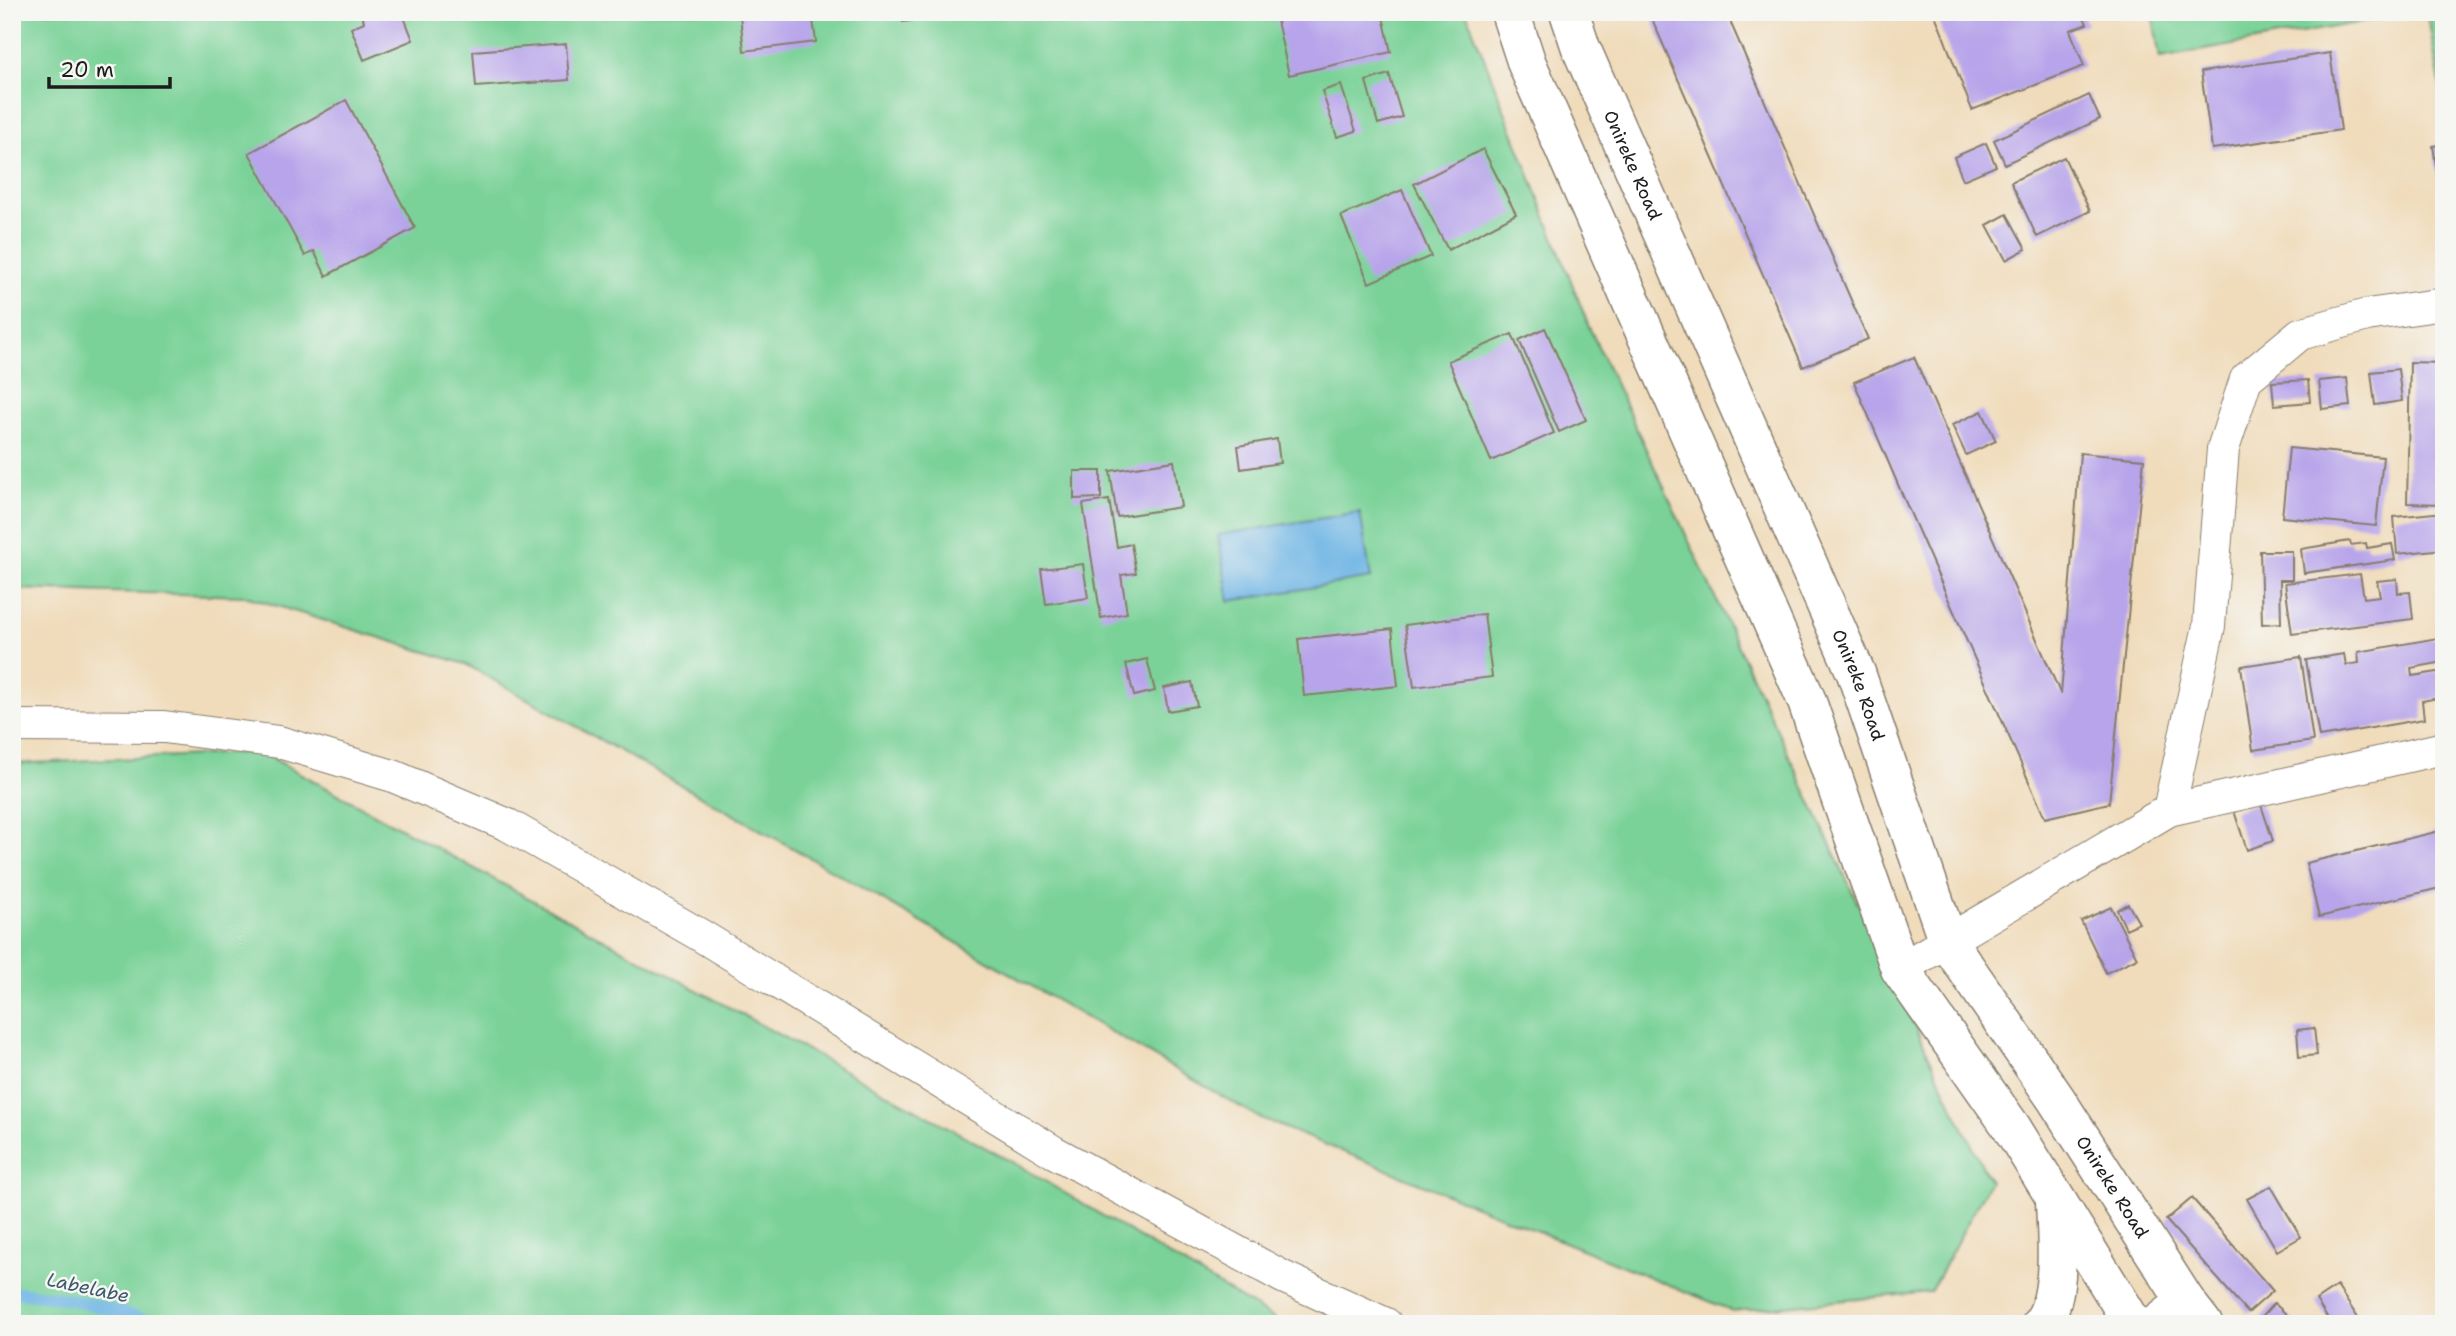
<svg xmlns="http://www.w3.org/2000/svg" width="2456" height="1336" viewBox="0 0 2456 1336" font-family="'Shantell Sans',sans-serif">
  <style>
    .green { fill: #7ad298; stroke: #4b775a; stroke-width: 2 }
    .water { fill: #6cb4e4; stroke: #446880; stroke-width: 2 }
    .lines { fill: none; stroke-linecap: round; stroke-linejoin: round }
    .stream { stroke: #6cb4e4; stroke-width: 12 }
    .building { fill: #b7a4ea }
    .minor-casing { stroke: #867c6c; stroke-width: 34 }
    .tertiary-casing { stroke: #867c6c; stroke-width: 41 }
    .secondary-casing { stroke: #867c6c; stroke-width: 41 }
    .minor { stroke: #fff; stroke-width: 32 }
    .tertiary { stroke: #fff; stroke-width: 38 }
    .secondary { stroke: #fff; stroke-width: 38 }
    .labels { text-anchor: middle; stroke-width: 5; stroke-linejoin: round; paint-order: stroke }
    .street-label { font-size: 18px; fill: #1c1c1c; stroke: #f6f6f2 }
    .water-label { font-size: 19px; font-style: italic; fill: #3c596c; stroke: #f6f6f2 }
  </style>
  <rect width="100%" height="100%" fill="#f6f6f2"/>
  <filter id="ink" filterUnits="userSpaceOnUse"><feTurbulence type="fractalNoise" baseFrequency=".0143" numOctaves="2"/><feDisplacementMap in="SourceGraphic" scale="14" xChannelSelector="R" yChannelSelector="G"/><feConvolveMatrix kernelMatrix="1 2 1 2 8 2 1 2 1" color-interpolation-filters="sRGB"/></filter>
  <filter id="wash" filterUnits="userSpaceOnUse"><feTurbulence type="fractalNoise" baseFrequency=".00686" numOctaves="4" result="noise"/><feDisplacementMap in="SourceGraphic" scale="28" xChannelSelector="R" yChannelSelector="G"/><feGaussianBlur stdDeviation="1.57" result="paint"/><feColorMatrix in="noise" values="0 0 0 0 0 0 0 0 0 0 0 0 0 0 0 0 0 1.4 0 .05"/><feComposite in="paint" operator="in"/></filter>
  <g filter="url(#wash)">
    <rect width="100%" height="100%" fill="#f0dcbb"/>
    <!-- green -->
    <path class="green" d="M 12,12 L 1466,12 L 1589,327 L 1957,1116 L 1990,1181 L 1930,1292 L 1733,1311 L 1258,1117 L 791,847 L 465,664 L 245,596 L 12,589 Z
      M 2152,12 L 2378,12 L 2379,19 L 2160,58 Z
      M 2427,12 L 2444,12 L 2444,105 Z
      M 261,752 L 1023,1168 L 1283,1324 L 12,1324 L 12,764 Z"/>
    <!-- water -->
    <path class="water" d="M 1360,512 L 1371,578 L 1229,601 L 1218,535 Z"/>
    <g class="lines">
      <!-- stream -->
      <path class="stream" d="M 12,1292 C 61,1295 110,1308 156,1324"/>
    </g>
    <g id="blocks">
      <!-- building -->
      <path class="building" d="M 361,12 L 402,12 L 413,40 L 364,60 L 351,28 L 364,22 Z
        M 765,12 L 812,12 L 816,42 L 744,51 L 740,15 Z
        M 901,12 L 957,12 L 958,15 L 903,22 Z
        M 1275,12 L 1382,12 L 1391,52 L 1289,75 Z
        M 1649,12 L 1726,12 L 1868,339 L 1803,367 Z
        M 1934,12 L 2082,12 L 2087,24 L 2070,30 L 2084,66 L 1972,110 Z
        M 566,44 L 569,80 L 476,87 L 473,51 Z
        M 2330,53 L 2341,130 L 2212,149 L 2201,72 Z
        M 1389,74 L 1402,117 L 1378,124 L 1366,81 Z
        M 1341,85 L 1356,131 L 1337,137 L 1322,91 Z
        M 2089,95 L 2100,119 L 2005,164 L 1994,140 Z
        M 346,100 L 415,228 L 326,276 L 314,251 L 305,256 L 249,153 Z
        M 1986,143 L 1996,166 L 1963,180 L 1954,157 Z
        M 2444,144 L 2444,204 L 2442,204 L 2433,146 Z
        M 1483,149 L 1516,214 L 1448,250 L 1414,184 Z
        M 2064,157 L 2090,211 L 2037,237 L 2011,182 Z
        M 1402,190 L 1431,256 L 1369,283 L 1341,216 Z
        M 2007,214 L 2026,249 L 2006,260 L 1987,225 Z
        M 1545,328 L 1586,420 L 1559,432 L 1519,340 Z
        M 1512,334 L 1554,433 L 1491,461 L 1448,361 Z
        M 1914,357 L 2061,695 L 2080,453 L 2144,459 L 2109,803 L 2045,818 L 1905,501 L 1854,382 Z
        M 2410,362 L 2444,363 L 2444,504 L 2407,503 Z
        M 2398,369 L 2402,401 L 2375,405 L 2371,372 Z
        M 2347,378 L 2350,406 L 2322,409 L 2319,381 Z
        M 2308,380 L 2310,402 L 2274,405 L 2272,382 Z
        M 1982,411 L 1996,441 L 1966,455 L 1952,425 Z
        M 1277,439 L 1280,463 L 1241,469 L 1238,446 Z
        M 2289,448 L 2383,457 L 2376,526 L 2282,517 Z
        M 1174,461 L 1181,507 L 1117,517 L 1110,471 Z
        M 1074,471 L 1101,471 L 1101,498 L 1074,499 Z
        M 1109,500 L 1117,547 L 1131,544 L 1136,573 L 1121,575 L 1127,613 L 1101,618 L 1083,504 Z
        M 2444,512 L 2444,549 L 2397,554 L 2394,517 Z
        M 2350,541 L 2351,545 L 2366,543 L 2367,548 L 2392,544 L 2395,560 L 2304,573 L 2301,549 Z
        M 2260,551 L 2292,551 L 2292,580 L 2280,580 L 2281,623 L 2262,624 Z
        M 1083,564 L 1088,598 L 1046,604 L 1041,569 Z
        M 2360,574 L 2364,598 L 2380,596 L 2377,581 L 2397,579 L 2398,593 L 2410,592 L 2413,619 L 2292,634 L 2285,583 Z
        M 1484,614 L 1492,677 L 1414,687 L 1405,625 Z
        M 1392,629 L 1398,686 L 1304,696 L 1298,639 Z
        M 2438,636 L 2444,636 L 2444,662 L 2411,668 L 2412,676 L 2444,671 L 2444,697 L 2422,701 L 2424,719 L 2319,737 L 2306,660 L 2344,654 L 2346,665 L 2359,663 L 2358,652 L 2438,638 Z
        M 2301,657 L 2313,741 L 2253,750 L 2241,666 Z
        M 1147,659 L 1155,691 L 1134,696 L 1126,664 Z
        M 1192,682 L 1197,706 L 1168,711 L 1164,688 Z
        M 2260,802 L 2273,841 L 2247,850 L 2234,811 Z
        M 2444,830 L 2444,887 L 2319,917 L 2306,863 Z
        M 2128,904 L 2139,923 L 2126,929 L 2117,910 Z
        M 2111,907 L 2137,958 L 2106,973 L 2081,921 Z
        M 2314,1028 L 2317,1055 L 2299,1057 L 2297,1030 Z
        M 2271,1186 L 2301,1237 L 2277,1251 L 2247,1199 Z
        M 2192,1198 L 2273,1291 L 2248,1313 L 2166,1220 Z
        M 2337,1286 L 2362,1324 L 2331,1324 L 2316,1300 Z
        M 2274,1303 L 2297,1324 L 2255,1324 Z"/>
    </g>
  </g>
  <g filter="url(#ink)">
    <use href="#blocks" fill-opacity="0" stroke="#867c6c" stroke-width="2"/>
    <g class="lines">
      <defs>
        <path id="minor" d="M 12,726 L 164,727 L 279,742 L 393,776 L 508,825 L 700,935 L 1054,1152 L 1283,1277 L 1386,1324
          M 2169,810 L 2209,626 L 2223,449 L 2246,379 L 2300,334 L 2367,315 L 2444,304
          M 1900,969 L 2169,810 L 2444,748"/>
        <path id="tertiary" d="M 2158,1324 L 2186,1302"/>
        <g id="secondary">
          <path d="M 1510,12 L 1527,64 L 1806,699 L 1900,969 L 2012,1128 L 2133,1324"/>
          <path id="s1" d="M 1569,12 L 1581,48 L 1856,673 L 1948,942 L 2056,1099 L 2186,1302 L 2203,1324"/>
          <path d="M 2041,1324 C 2063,1298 2056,1233 2055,1201"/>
        </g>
      </defs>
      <!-- minor casing -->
      <use href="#minor" class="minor-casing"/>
      <!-- tertiary casing -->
      <use href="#tertiary" class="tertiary-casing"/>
      <!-- secondary casing -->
      <use href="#secondary" class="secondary-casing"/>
      <!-- minor -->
      <use href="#minor" class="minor"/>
      <!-- tertiary -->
      <use href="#tertiary" class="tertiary"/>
      <!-- secondary -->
      <use href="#secondary" class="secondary"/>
    </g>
  </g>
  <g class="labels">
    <!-- street labels -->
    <g class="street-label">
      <text dy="6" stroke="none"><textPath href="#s1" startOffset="166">Onireke Road</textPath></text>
      <text dy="6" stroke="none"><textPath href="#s1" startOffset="733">Onireke Road</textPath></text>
      <text dy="6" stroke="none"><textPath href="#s1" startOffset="1300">Onireke Road</textPath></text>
    </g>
    <!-- water labels -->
    <g class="water-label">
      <text transform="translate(88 1287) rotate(12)" y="7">Labelabe</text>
    </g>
  </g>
  <!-- margin -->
  <rect width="2456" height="1336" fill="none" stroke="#f6f6f2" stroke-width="42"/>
  <!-- scale -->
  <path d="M49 77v10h121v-10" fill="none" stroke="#1c1c1c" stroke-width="3.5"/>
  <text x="60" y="77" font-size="21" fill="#1c1c1c" stroke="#f6f6f2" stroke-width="5" paint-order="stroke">20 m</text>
</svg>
